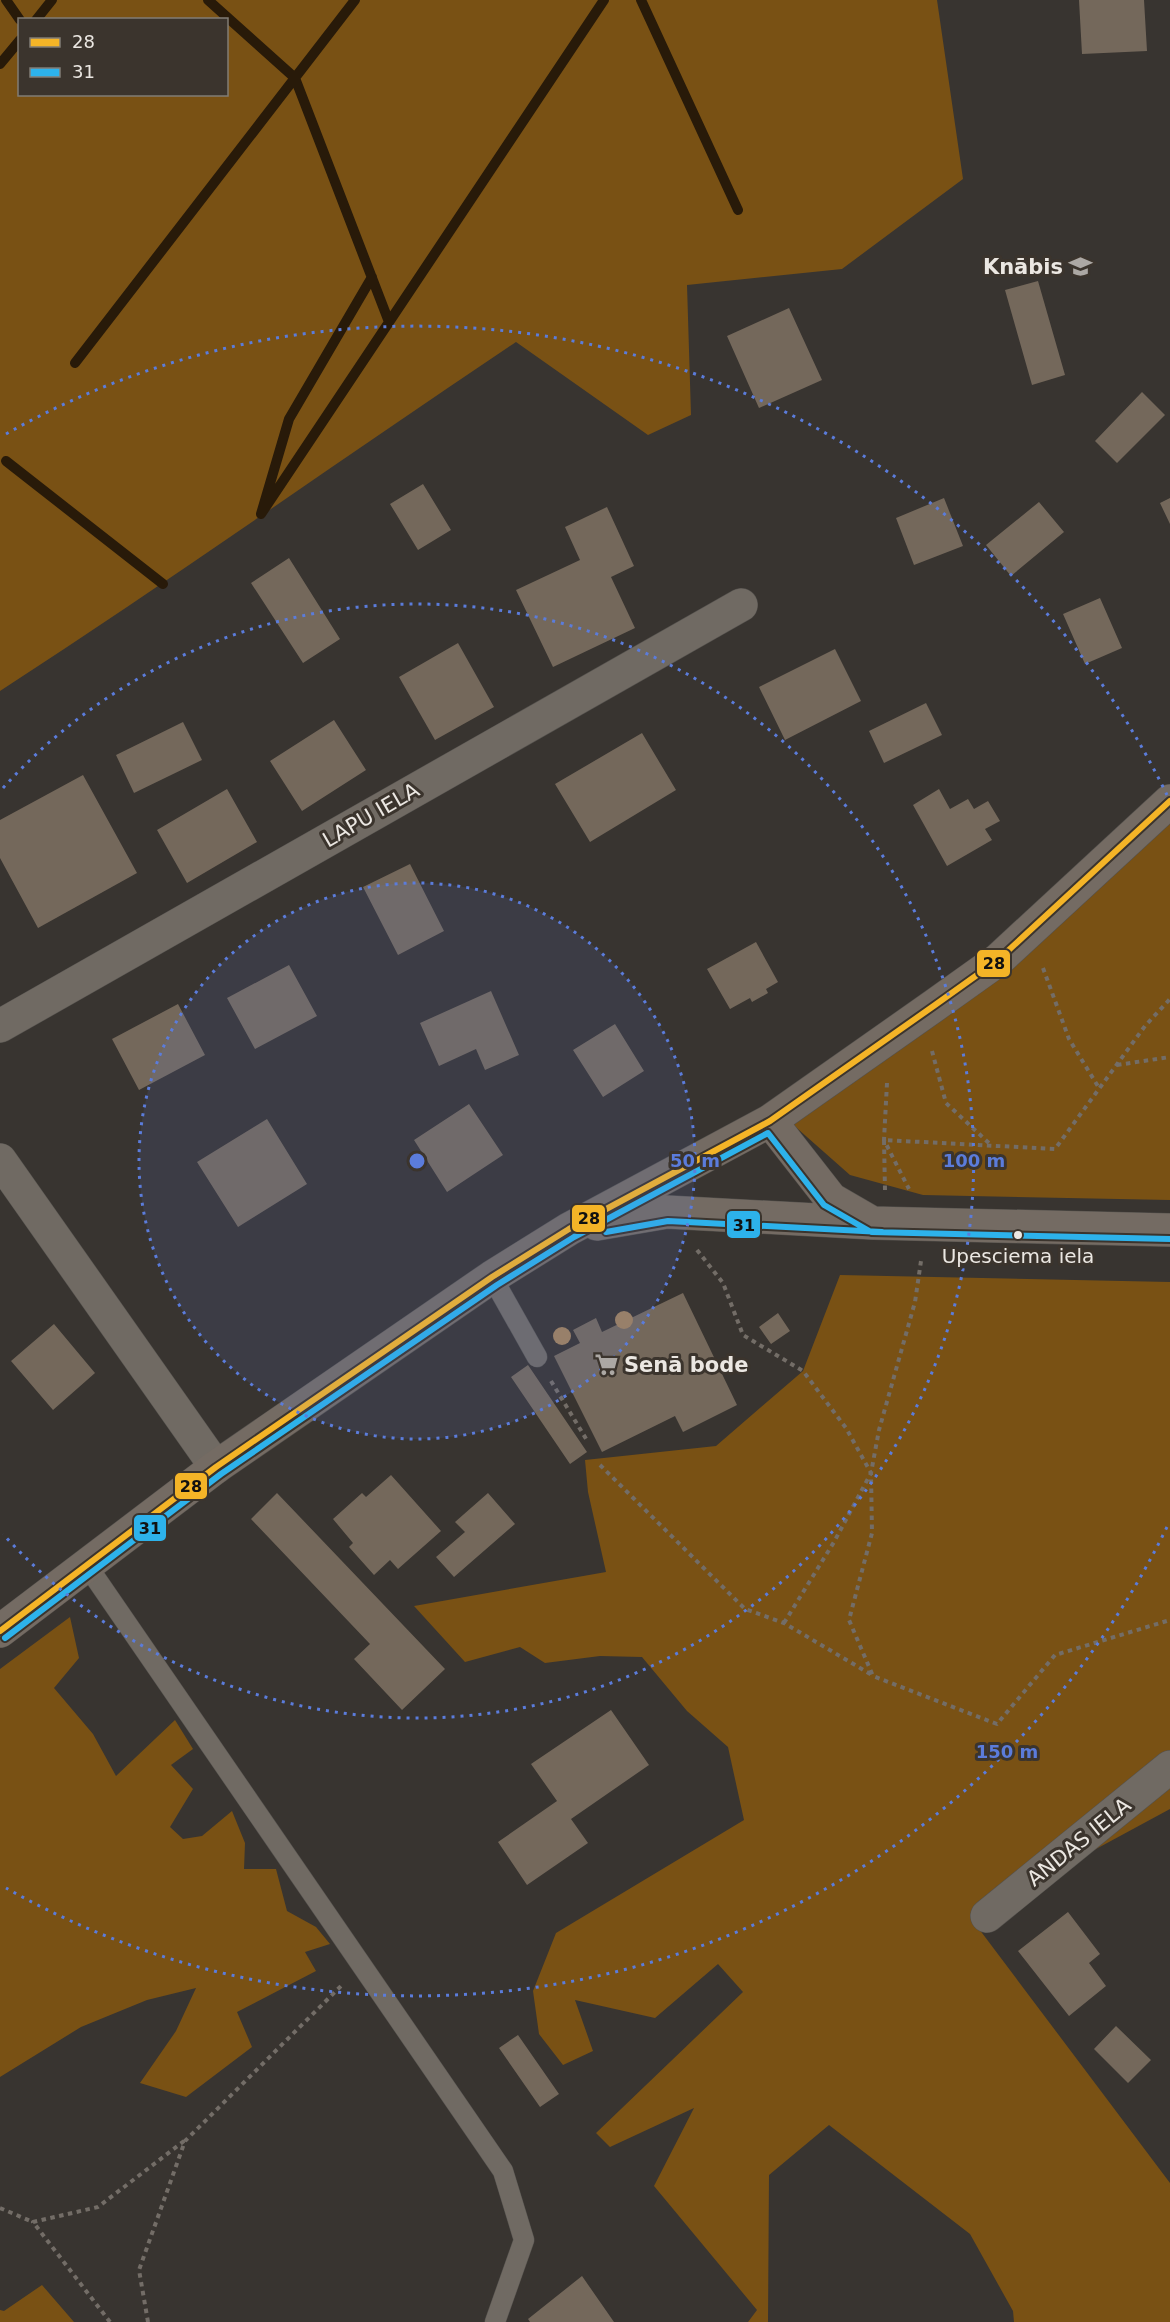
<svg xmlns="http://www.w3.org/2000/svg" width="1170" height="2322" viewBox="0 0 1170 2322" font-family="'DejaVu Sans',sans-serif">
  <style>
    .forest { fill: #795114; fill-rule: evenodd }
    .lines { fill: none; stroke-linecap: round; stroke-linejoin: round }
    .stream { stroke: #281a09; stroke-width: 10 }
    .building { fill: #74685b }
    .lane-casing { stroke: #54514d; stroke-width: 21 }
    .street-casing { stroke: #54514d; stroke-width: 34 }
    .secondary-casing { stroke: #54514d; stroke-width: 34 }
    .path { stroke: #736d67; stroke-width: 4; stroke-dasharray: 4.5 4.5; stroke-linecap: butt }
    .lane { stroke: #706a63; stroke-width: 20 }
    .street { stroke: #706a63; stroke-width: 33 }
    .secondary { stroke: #746b63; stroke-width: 33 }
    .bus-1-casing { stroke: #3b342d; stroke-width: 10 }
    .bus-2-casing { stroke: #3b342d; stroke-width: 10 }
    .bus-1 { stroke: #f4b427; stroke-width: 6 }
    .bus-2 { stroke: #2db2eb; stroke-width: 6 }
    .tree { fill: #a1815b }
    .ring { fill: none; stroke: #5b7cdb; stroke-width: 3; stroke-dasharray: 3 6 }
    .bus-dot { fill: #ebe7e2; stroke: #3b342d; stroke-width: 2 }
    .labels { text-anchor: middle; stroke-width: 6; stroke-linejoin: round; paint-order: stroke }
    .bus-label { font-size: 20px; fill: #ebe7e2; stroke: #3b342d }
    .poi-label { font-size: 21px; font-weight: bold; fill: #ebe7e2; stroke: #3b342d; text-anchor: end }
    .street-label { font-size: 21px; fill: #ebe7e2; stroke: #3b342d }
    .centre { fill: #5b7cdb; stroke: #3b342d; stroke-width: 3 }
    .ring-label { font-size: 18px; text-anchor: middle; font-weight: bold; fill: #5b7cdb; stroke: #3b342d; stroke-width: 6; stroke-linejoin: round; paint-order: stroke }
    .line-badge { stroke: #3b342d; stroke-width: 2 }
    .pale-badge-label { font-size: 16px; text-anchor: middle; font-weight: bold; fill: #111 }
  </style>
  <rect width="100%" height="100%" fill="#383430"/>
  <!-- forest -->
  <path class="forest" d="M 0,0 L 937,0 L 963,179 L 842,269 L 687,285 L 691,415 L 648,435 L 516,342 C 343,458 174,578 0,691 ZM 20,20 L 226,20 L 226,94 L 20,94 Z
    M 1170,821 L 1170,1200 L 923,1195 L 850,1175 L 790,1122 Z
    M 840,1275 L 1170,1282 L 1170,1809 L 970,1917 L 1170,2183 L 1170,2322 L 1014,2322 L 1013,2311 L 970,2234 L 829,2125 L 769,2175 L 768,2322 L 748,2322 L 757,2310 L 654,2186 L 694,2108 L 610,2147 L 596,2133 L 743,1992 L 718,1964 L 655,2018 L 575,2000 L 593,2051 L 563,2065 L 539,2034 L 533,1991 L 556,1933 L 744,1820 L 728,1747 L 687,1711 L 642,1657 L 600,1656 L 545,1663 L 520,1647 L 465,1662 L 414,1606 L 606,1572 L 588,1492 L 585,1460 L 716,1446 L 803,1371 Z
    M 70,1617 L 79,1658 L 54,1688 L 93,1734 L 116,1776 L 175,1720 L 193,1749 L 171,1765 L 193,1789 L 170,1827 L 183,1839 L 202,1836 L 232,1811 L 245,1843 L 244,1869 L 276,1869 L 287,1911 L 316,1927 L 330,1944 L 305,1952 L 316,1971 L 237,2012 L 252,2047 L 186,2097 L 140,2083 L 176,2031 L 196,1988 L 147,2000 L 81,2027 L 0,2077 L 0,1669 Z
    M 42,2285 L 74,2322 L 0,2322 L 0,2310 L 4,2311 Z"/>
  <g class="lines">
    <!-- stream -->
    <path class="stream" d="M 6,0 L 20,20
      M 208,0 L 295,78 L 389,322
      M 641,0 L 738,210
      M 36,20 L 52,0
      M 0,64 L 20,40
      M 372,277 L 289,419 L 261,514 L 604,0
      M 75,363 L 355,0
      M 6,461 L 163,584"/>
  </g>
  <!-- building -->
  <path class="building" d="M 1079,0 L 1144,0 L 1147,51 L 1082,54 Z
    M 1038,281 L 1065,375 L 1032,385 L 1005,290 Z
    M 789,308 L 822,380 L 759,408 L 727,336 Z
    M 1142,392 L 1165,415 L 1117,463 L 1095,441 Z
    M 423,484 L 451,530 L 418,550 L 390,504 Z
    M 944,498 L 963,546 L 914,565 L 896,518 Z
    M 1170,498 L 1170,524 L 1160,503 Z
    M 1039,502 L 1064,532 L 1011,576 L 986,545 Z
    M 607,507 L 634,566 L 611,577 L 635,628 L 553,667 L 516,590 L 580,560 L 565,527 Z
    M 289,558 L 340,639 L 303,663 L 251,583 Z
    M 1100,598 L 1122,648 L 1085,664 L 1063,614 Z
    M 458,643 L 494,707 L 435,740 L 399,677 Z
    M 835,649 L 861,701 L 785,740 L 759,687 Z
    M 926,703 L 942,735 L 884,763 L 869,731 Z
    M 334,720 L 366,770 L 302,811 L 270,761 Z
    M 183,722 L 202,760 L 134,793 L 116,755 Z
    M 642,733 L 676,790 L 590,842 L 555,784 Z
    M 83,775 L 137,873 L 38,928 L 0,858 L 0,820 Z
    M 227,789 L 257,842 L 187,883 L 157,830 Z
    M 939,789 L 950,809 L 968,799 L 974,809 L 988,801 L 1000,821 L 985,829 L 992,840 L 947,866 L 913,805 Z
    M 410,864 L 444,931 L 398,955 L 363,887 Z
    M 756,942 L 778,982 L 766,989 L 768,993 L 752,1002 L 750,998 L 730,1009 L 707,969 Z
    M 289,965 L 317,1016 L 255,1049 L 227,998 Z
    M 491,991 L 519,1055 L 485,1070 L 476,1049 L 439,1066 L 420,1023 Z
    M 178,1004 L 205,1055 L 139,1090 L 112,1039 Z
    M 615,1024 L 644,1071 L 603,1097 L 573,1050 Z
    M 469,1104 L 503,1155 L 447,1192 L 414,1140 Z
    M 267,1119 L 307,1184 L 238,1227 L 197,1162 Z
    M 683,1293 L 737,1405 L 683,1432 L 675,1416 L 602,1452 L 554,1356 L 580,1343 L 573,1330 L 596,1318 L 602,1332 Z
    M 778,1313 L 790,1331 L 771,1344 L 759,1327 Z
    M 54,1324 L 95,1373 L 53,1410 L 11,1361 Z
    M 528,1365 L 587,1452 L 570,1464 L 511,1377 Z
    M 391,1475 L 441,1531 L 398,1569 L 390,1560 L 374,1575 L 349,1547 L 353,1543 L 333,1519 L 362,1493 L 366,1497 Z
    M 277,1493 L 445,1669 L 402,1710 L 354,1659 L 370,1644 L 251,1519 Z
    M 488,1493 L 515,1524 L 454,1577 L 436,1557 L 465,1532 L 455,1522 Z
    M 611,1710 L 649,1765 L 571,1819 L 588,1843 L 527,1885 L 498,1842 L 557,1801 L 531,1764 Z
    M 1068,1912 L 1100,1954 L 1089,1963 L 1106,1986 L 1069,2016 L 1018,1951 Z
    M 1116,2026 L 1151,2060 L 1128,2083 L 1094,2049 Z
    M 518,2035 L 559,2094 L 540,2107 L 499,2048 Z
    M 582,2276 L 614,2322 L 530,2322 L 528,2319 Z"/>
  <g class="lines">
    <defs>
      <path id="lane" d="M 492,1277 L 537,1357
        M 88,1567 L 503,2171 L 524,2240 L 495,2322"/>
      <path id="street" d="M 0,1026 L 741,605
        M 0,1160 L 216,1467
        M 987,1916 L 1170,1767"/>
      <path id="secondary" d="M 770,1121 L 831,1199 L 869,1221
        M 597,1224 L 667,1212 L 873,1223 L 1170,1230
        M 0,1631 L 216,1467 L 492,1277 L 569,1229 L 770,1121 L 935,1005 L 998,960 L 1170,801"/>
    </defs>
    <!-- lane casing -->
    <use href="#lane" class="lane-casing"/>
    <!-- street casing -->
    <use href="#street" class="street-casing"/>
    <!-- secondary casing -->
    <use href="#secondary" class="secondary-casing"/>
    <!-- path -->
    <path class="path" d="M 1043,968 L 1069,1039 L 1099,1088
      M 932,1051 L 946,1103 L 992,1146
      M 1117,1065 L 1170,1057
      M 887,1083 L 884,1140 L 909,1189
      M 885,1190 L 884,1140 L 1055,1149 L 1145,1026 L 1170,999
      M 697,1250 L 723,1283 L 743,1335 L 803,1371 L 846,1428 L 871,1473 L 872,1533 L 849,1620 L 873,1676 L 997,1724 L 1055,1655 L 1170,1620
      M 551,1381 L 588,1442
      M 600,1465 L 745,1609 L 784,1623 L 872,1675
      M 784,1623 L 834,1542 L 871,1473 L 879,1430 L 915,1302 L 921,1261
      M 0,2208 L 33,2222
      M 110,2322 L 33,2222 L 98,2207 L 184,2141
      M 148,2322 L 139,2270 L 185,2141 L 341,1986"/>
    <!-- lane -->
    <use href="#lane" class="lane"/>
    <!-- street -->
    <use href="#street" class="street"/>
    <!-- secondary -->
    <use href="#secondary" class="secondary"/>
    <defs>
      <path id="bus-1" d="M 0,1631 L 216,1467 L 492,1277 L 569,1229 L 770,1121 L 935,1005 L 998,960 L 1170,801"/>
      <path id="bus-2" d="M 606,1232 L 668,1221 L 882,1232
        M 5,1638 L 221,1474 L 497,1285 L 574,1237 L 768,1133 L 824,1205 L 871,1232 L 1170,1239"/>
    </defs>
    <!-- bus-1 casing -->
    <use href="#bus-1" class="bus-1-casing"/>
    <!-- bus-2 casing -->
    <use href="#bus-2" class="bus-2-casing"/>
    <!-- bus-1 -->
    <use href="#bus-1" class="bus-1"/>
    <!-- bus-2 -->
    <use href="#bus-2" class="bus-2"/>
  </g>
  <!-- trees -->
  <g class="tree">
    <circle cx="624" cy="1320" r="9"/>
    <circle cx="562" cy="1336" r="9"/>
  </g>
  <!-- distance rings -->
  <circle cx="417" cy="1161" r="278" fill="#5b7cdb" fill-opacity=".12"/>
  <g class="ring">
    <circle cx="417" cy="1161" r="278"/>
    <path d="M3 788A557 557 0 1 1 3 1534"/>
    <path d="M1167 1527A835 835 0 0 1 6 1888M6 434A835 835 0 0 1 1167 795"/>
  </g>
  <!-- icons -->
  <defs>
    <symbol id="school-bare" viewBox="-9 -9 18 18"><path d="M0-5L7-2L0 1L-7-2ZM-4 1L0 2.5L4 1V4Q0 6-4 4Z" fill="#aca8a4" stroke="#3b342d" stroke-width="2.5" paint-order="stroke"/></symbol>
    <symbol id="supermarket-bare" viewBox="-9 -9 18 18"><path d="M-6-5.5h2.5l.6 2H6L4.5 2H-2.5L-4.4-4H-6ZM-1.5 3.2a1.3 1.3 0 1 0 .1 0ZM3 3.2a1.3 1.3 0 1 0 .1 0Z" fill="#aca8a4" stroke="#3b342d" stroke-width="2.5" paint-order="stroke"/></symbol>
  </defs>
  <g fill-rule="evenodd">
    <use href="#school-bare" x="1064" y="250" width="33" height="33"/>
    <use href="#supermarket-bare" x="590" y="1348" width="33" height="33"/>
  </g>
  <!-- markers -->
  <circle class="bus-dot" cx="1018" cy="1235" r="5"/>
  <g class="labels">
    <!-- bus labels -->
    <g class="bus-label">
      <text x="1018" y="1263">Upesciema iela</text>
    </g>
    <!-- poi labels -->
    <g class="poi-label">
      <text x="1063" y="274">Knābis</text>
      <text x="624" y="1372" text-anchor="start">Senā bode</text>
    </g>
    <!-- street labels -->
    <g class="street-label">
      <text transform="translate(371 815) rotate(-30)" y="7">LAPU IELA</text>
      <text transform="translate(1079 1842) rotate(-39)" y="7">ANDAS IELA</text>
    </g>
  </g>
  <circle cx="417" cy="1161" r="9" class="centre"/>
  <g class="ring-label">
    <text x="695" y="1167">50 m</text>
    <text x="974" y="1167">100 m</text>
    <text x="1007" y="1758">150 m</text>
  </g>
  <g class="line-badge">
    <rect x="976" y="949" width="35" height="29" rx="6" fill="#f4b427"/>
    <rect x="571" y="1204" width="35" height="29" rx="6" fill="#f4b427"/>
    <rect x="726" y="1210" width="35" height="29" rx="6" fill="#2db2eb"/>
    <rect x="174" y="1472" width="34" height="28" rx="6" fill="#f4b427"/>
    <rect x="133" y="1514" width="34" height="28" rx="6" fill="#2db2eb"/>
  </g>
  <g class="pale-badge-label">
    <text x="994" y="969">28</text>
    <text x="589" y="1224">28</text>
    <text x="744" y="1231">31</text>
    <text x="191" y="1492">28</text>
    <text x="150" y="1534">31</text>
  </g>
  <!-- legend -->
  <rect x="18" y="18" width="210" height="78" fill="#3b342d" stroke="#817c75" stroke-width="1.5"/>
  <rect x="30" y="38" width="30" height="9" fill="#f4b427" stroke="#817c75" stroke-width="1.5"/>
  <text x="72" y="48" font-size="18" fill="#ebe7e2">28</text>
  <rect x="30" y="68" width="30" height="9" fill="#2db2eb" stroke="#817c75" stroke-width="1.5"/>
  <text x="72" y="78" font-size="18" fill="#ebe7e2">31</text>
</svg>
